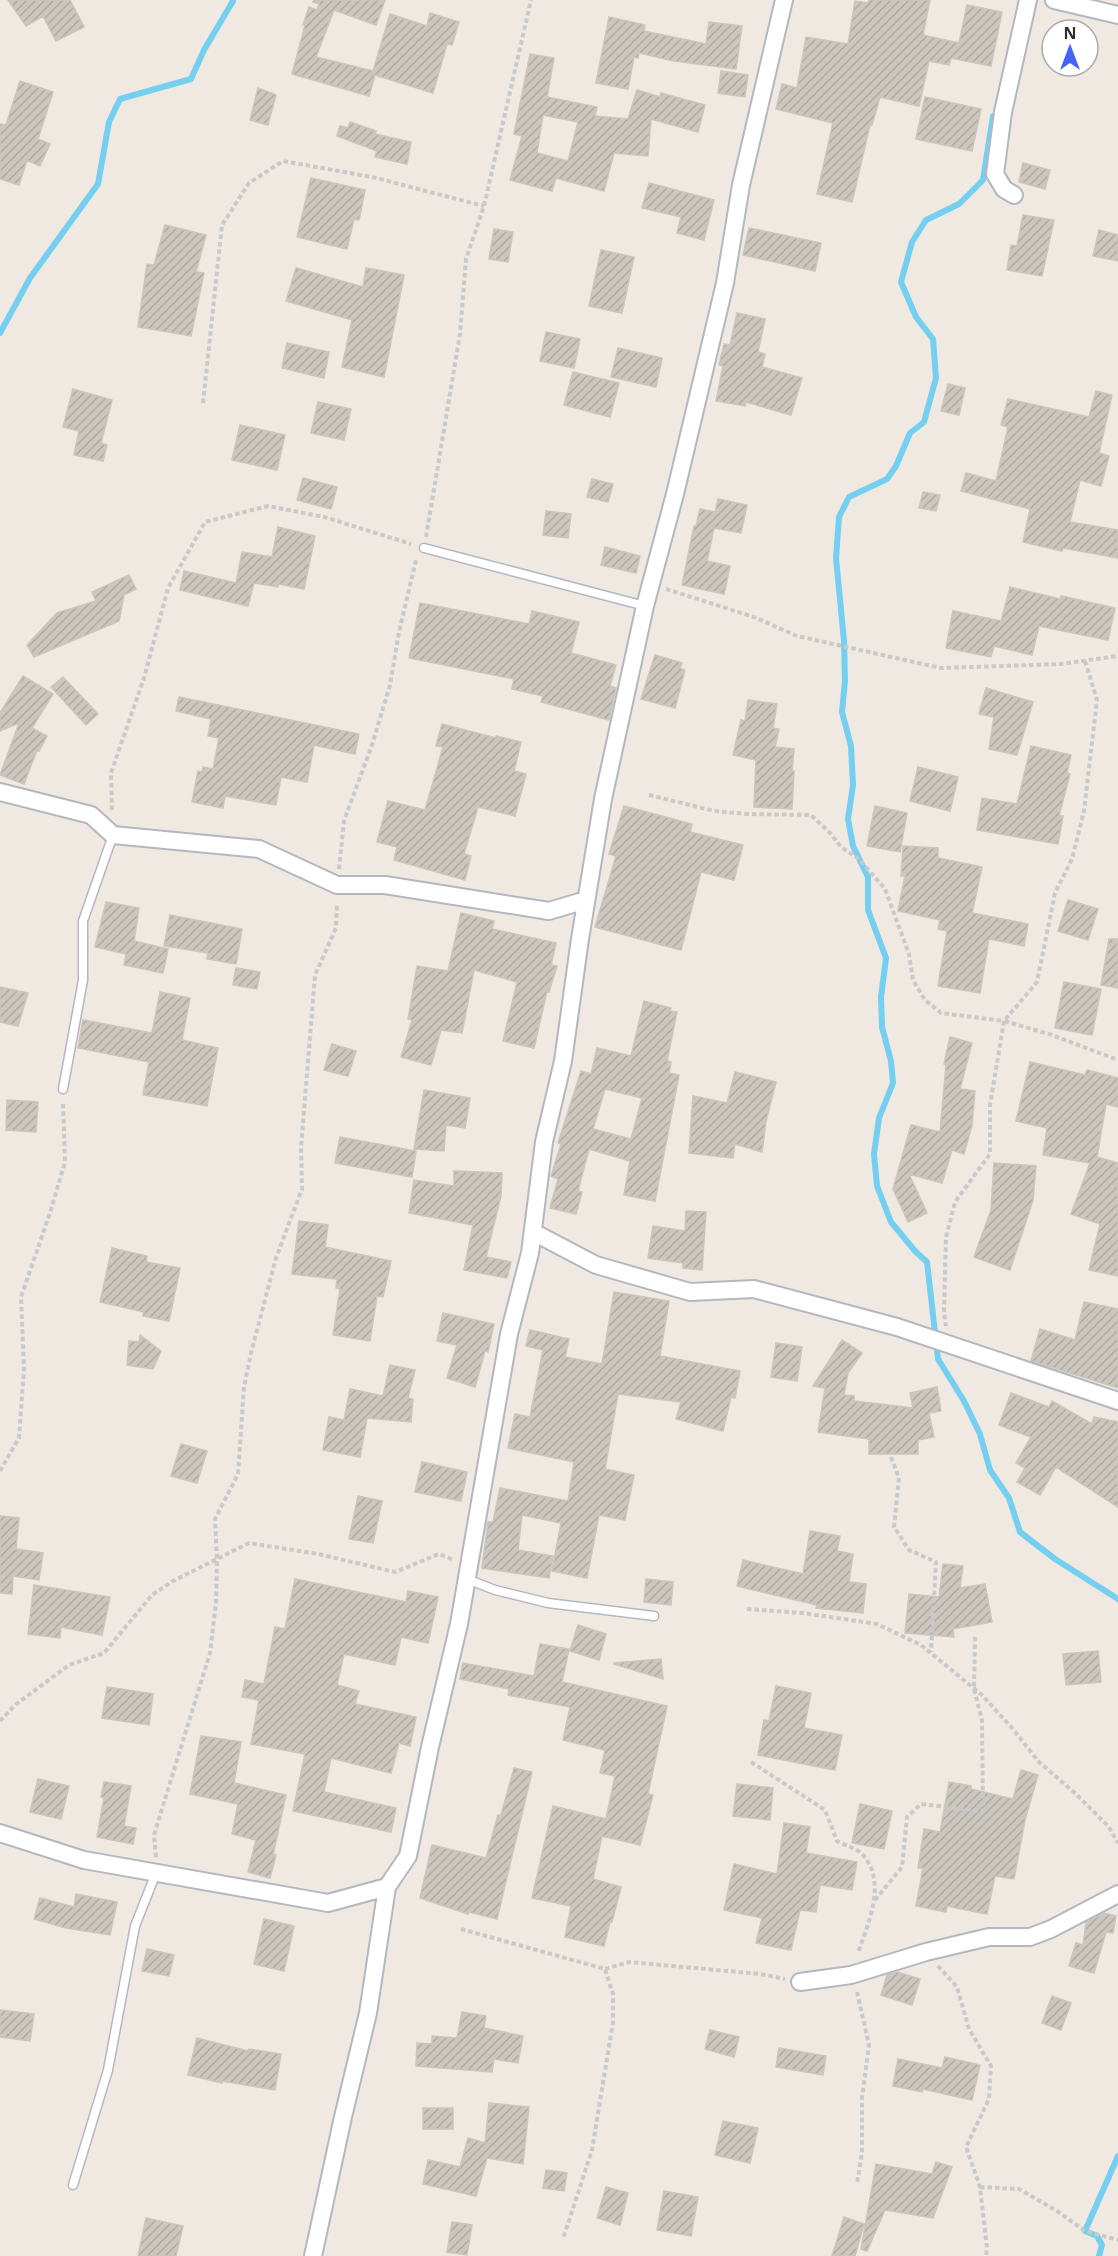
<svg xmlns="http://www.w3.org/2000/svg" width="1118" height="2256" viewBox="0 0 1118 2256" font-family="'Noto Sans',sans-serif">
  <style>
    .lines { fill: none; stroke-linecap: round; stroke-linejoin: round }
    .stream { stroke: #75cff0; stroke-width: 6 }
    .building { fill: url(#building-hatch); stroke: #cbc5ba; stroke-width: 1.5; fill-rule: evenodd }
    .service-casing { stroke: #b4b7c1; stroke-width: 11 }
    .minor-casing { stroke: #b4b7c1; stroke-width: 20 }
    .path { stroke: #c9c9c9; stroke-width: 4; stroke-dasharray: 4.5 3; stroke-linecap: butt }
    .service { stroke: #fff; stroke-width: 8 }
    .minor { stroke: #fff; stroke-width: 16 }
  </style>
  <defs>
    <pattern id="building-hatch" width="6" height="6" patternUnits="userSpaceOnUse" patternTransform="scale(1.5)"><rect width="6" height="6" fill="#cbc7bf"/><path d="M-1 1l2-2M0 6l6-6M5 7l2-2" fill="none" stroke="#afaba4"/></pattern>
  </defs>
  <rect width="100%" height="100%" fill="#efe9e1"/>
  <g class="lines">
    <!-- stream -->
    <path class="stream" d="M 993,116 L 983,180 L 959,204 L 926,220 L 912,242 L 901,282 L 916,317 L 933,339 L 936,378 L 924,422 L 910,433 L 896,466 L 887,479 L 849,497 L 839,517 L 836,558 L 844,641 L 845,681 L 842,712 L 851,746 L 853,785 L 848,819 L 853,846 L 868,877 L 868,910 L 886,958 L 881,997 L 882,1027 L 891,1061 L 893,1083 L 879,1118 L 874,1154 L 877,1186 L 891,1222 L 915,1251 L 927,1262 L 938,1359 L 964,1401 L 980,1434 L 990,1470 L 1009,1498 L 1020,1532 L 1055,1559 L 1118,1599
      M 0,333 L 30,278 L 98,184 L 109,122 L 120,99 L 191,79 L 204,50 L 233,1
      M 1099,2256 L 1102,2245 L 1097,2236 L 1085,2231 L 1118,2156"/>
  </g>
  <!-- building -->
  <path class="building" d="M 8,0 L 70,0 L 84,27 L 56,41 L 43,16 L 26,26 Z
    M 314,0 L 385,0 L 376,25 L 334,10 L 316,57 L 373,71 L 390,14 L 427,26 L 430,13 L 459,22 L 452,45 L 447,44 L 433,93 L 375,75 L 369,96 L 292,74 L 305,25 L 303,25 L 309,7 L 317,10 L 319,4 L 313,2 Z
    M 869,0 L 930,0 L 923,35 L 959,43 L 967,5 L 1002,12 L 991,66 L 951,58 L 949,65 L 929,61 L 919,106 L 880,97 L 872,125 L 870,125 L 852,202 L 817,194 L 833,123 L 776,109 L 782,84 L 797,88 L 806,37 L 848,44 L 855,1 L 868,3 Z
    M 609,17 L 645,25 L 644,31 L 706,44 L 709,22 L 742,26 L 736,69 L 674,61 L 639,53 L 638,58 L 634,57 L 628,89 L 596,83 Z
    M 530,54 L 554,58 L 547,97 L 597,107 L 595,116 L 628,119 L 637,90 L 660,97 L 661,93 L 705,105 L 698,132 L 651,119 L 648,156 L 614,153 L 604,191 L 556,178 L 552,191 L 510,180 L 522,136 L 514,134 ZM 543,115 L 578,122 L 568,161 L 537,153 Z
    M 721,71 L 748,75 L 745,97 L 718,93 Z
    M 20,81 L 53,92 L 38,139 L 50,144 L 40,166 L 27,160 L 19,185 L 0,179 L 0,124 L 6,125 Z
    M 258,88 L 276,95 L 268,125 L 250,120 Z
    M 925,97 L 981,109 L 972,151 L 916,139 Z
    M 350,122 L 376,131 L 375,134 L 411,142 L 407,164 L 375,157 L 377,151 L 337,136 L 340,126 L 348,128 Z
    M 1023,163 L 1050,170 L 1045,189 L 1019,182 Z
    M 311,178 L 365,190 L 359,220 L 354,219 L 347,249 L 297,237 Z
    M 649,183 L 714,200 L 704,240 L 677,233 L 681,217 L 642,208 Z
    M 1023,215 L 1054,220 L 1042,276 L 1007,270 L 1011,245 L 1017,246 Z
    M 165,225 L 206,235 L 196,272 L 204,273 L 191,336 L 138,327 L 147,264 L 154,265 Z
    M 749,228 L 821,243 L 815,271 L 743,255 Z
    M 494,229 L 513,232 L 508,262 L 489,259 Z
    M 1099,230 L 1118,235 L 1118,261 L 1093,256 Z
    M 601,250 L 634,257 L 622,313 L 589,306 Z
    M 296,268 L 363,287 L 366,268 L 404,275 L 384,377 L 342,367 L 352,320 L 286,301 Z
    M 737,313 L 765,319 L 758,352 L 765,354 L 762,367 L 802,378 L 791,415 L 746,402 L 745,406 L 716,401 L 723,366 L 719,365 L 724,344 L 730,345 Z
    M 546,332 L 580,339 L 574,368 L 540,361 Z
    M 287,343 L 329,352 L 324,378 L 282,368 Z
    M 618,348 L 662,358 L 656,387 L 611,377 Z
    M 573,372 L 619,383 L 610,417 L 564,405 Z
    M 948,384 L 965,388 L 959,415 L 941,411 Z
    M 73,389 L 112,400 L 101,443 L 107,445 L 103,461 L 74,455 L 79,431 L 63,427 Z
    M 1096,391 L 1112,395 L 1099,453 L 1109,456 L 1101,486 L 1080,480 L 1070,522 L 1118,530 L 1118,558 L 1063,548 L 1062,551 L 1023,542 L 1030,509 L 961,491 L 966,473 L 996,481 L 1008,427 L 1001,425 L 1008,399 L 1089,417 Z
    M 318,402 L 351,409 L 344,440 L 311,433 Z
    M 240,425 L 285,435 L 277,470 L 232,460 Z
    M 303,478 L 337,487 L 331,509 L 297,500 Z
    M 592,479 L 613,484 L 608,502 L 587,497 Z
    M 923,492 L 940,495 L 936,511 L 919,508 Z
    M 718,499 L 747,505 L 741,533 L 714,528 L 707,561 L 730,566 L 724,594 L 682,585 L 694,526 L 696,526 L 700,509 L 715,512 Z
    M 546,511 L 571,514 L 568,538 L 543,535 Z
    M 278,527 L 315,536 L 304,589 L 279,584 L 278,587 L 254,583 L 248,606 L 180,590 L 184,571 L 236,583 L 242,552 L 272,557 Z
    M 605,547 L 640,556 L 636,573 L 601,565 Z
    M 129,575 L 136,589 L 124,595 L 119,621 L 34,657 L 27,645 L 57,613 L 96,601 L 92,592 Z
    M 1010,587 L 1060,599 L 1061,596 L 1115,608 L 1108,640 L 1039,626 L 1032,655 L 994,646 L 991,657 L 946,648 L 953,611 L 1001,621 Z
    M 420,603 L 529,624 L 532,611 L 579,622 L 571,653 L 616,665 L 610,686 L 616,688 L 609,720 L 541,702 L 543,696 L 512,689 L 514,679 L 409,658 Z
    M 655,655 L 682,663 L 680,668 L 685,670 L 675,708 L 641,699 Z
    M 23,676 L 53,694 L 32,728 L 47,736 L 39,751 L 37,750 L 24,784 L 0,775 L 19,723 L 0,731 L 0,713 Z
    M 63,677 L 98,714 L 86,725 L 51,687 Z
    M 986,688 L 1033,702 L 1017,755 L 989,749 L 994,717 L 979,714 Z
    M 179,697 L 359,734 L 355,754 L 314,745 L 307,782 L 281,777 L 276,805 L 225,796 L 223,808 L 192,802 L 198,771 L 202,772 L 203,767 L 213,769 L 219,738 L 208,736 L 211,719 L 176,711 Z
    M 748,700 L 777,704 L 773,728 L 779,729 L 775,747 L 794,749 L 792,771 L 794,771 L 792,809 L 754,807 L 756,760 L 733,755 L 741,720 L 745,721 Z
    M 442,724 L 496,738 L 496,736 L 521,742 L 514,771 L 526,774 L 515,816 L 478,807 L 464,854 L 471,856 L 465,880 L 394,860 L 397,847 L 377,842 L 388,801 L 425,810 L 443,747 L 436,746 Z
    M 1031,746 L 1071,755 L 1067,773 L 1070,774 L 1059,816 L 1063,816 L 1058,844 L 977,830 L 982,798 L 1017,804 Z
    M 918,767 L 958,777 L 950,811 L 910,801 Z
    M 624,806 L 692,824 L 690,832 L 743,845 L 734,880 L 701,872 L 681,950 L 595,927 L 616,856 L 609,854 Z
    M 875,806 L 907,813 L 900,852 L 867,846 Z
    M 903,846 L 938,848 L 938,858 L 982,867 L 972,913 L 1028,924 L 1024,946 L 989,939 L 980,993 L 938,986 L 947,931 L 938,929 L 940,920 L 898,911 L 905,876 L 901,876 Z
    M 1068,900 L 1098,909 L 1088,940 L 1058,931 Z
    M 106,902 L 139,908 L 134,941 L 168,949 L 163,973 L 124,965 L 126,954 L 95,947 Z
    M 461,913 L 494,921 L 492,929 L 556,943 L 551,965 L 557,966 L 549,992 L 547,991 L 534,1048 L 503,1041 L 517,982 L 474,970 L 462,1033 L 441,1030 L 431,1065 L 401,1057 L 412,1020 L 408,1019 L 417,966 L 448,971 Z
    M 170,915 L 242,929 L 236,964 L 207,959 L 208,953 L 164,946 Z
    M 1109,939 L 1118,939 L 1118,988 L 1101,985 Z
    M 236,968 L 260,972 L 257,989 L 233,985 Z
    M 1064,982 L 1101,989 L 1092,1035 L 1055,1028 Z
    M 0,987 L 28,993 L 18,1026 L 0,1022 Z
    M 160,992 L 190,998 L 182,1040 L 218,1048 L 207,1106 L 143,1095 L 149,1062 L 78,1048 L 83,1020 L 152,1033 Z
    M 644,1001 L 671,1008 L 670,1011 L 677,1012 L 667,1061 L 671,1062 L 669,1073 L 679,1075 L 655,1201 L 624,1195 L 630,1161 L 589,1149 L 578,1191 L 582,1192 L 576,1214 L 550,1208 L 558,1179 L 551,1176 L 561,1144 L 558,1143 L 581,1071 L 591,1074 L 597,1048 L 631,1056 ZM 605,1089 L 642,1098 L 631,1139 L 593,1129 Z
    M 950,1037 L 972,1043 L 960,1089 L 975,1091 L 972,1125 L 964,1154 L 952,1150 L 942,1183 L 909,1174 L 927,1213 L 908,1222 L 893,1189 L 911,1125 L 940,1132 L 946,1065 L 944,1064 Z
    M 332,1044 L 356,1051 L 348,1076 L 324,1070 Z
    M 1030,1062 L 1085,1075 L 1087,1070 L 1118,1078 L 1118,1107 L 1106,1104 L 1097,1157 L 1118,1163 L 1118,1276 L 1089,1270 L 1100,1224 L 1071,1214 L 1090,1163 L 1043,1155 L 1047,1128 L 1016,1121 Z
    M 735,1072 L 776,1082 L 766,1121 L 762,1152 L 735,1144 L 733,1158 L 689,1153 L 693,1096 L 727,1103 Z
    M 424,1090 L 470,1098 L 465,1128 L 446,1125 L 444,1151 L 414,1149 Z
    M 7,1100 L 38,1102 L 36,1132 L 6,1130 Z
    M 340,1137 L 416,1151 L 412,1177 L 335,1163 Z
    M 994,1163 L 1036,1166 L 1033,1200 L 1010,1270 L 974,1257 L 991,1210 Z
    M 454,1171 L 502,1173 L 501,1196 L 486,1257 L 511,1262 L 507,1278 L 464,1270 L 473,1225 L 409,1213 L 414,1180 L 454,1186 Z
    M 686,1211 L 706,1212 L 702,1270 L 683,1268 L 683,1263 L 648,1258 L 653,1226 L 685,1231 Z
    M 299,1221 L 328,1225 L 325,1247 L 391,1261 L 383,1297 L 377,1296 L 370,1341 L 333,1335 L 340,1289 L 336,1288 L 337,1279 L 292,1274 Z
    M 112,1248 L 147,1256 L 146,1262 L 180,1268 L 169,1321 L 143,1316 L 144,1312 L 100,1302 Z
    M 614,1292 L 669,1301 L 660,1356 L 740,1371 L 735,1398 L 731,1397 L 723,1431 L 676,1419 L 681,1402 L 618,1394 L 605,1469 L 634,1475 L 625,1520 L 599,1515 L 587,1578 L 552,1571 L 561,1523 L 522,1515 L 518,1550 L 553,1556 L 549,1578 L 482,1568 L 488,1522 L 493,1522 L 500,1488 L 568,1501 L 574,1462 L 508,1448 L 515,1414 L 530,1417 L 543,1350 L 526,1346 L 530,1330 L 569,1339 L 565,1357 L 602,1364 Z
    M 1084,1302 L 1118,1309 L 1118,1388 L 1031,1361 L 1040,1329 L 1075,1340 Z
    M 443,1313 L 494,1324 L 488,1352 L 485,1351 L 475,1387 L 447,1378 L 457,1345 L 437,1341 Z
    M 140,1335 L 161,1351 L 153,1369 L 127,1365 L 129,1341 L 139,1342 Z
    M 842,1340 L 862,1353 L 848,1373 L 844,1395 L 854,1396 L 854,1401 L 913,1408 L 910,1393 L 937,1387 L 941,1411 L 929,1413 L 934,1437 L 918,1440 L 918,1454 L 869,1454 L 869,1439 L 818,1432 L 825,1388 L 813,1386 Z
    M 776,1343 L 802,1347 L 797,1381 L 771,1377 Z
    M 390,1365 L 415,1370 L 408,1398 L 413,1399 L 411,1422 L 367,1418 L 360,1457 L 323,1450 L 329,1417 L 344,1420 L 350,1389 L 383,1396 Z
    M 1011,1393 L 1049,1407 L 1052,1401 L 1092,1424 L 1094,1417 L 1118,1422 L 1118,1507 L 1056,1467 L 1040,1495 L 1017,1482 L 1025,1468 L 1016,1463 L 1031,1437 L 999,1425 Z
    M 181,1444 L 207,1451 L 197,1483 L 171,1476 Z
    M 422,1462 L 467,1472 L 461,1501 L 415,1492 Z
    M 358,1496 L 382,1501 L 373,1543 L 349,1539 Z
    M 0,1516 L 19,1518 L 16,1549 L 43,1553 L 39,1580 L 13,1576 L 12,1594 L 0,1593 Z
    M 810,1531 L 840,1536 L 837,1551 L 853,1554 L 849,1582 L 866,1584 L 863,1613 L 816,1608 L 817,1605 L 737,1586 L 743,1560 L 803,1574 Z
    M 943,1564 L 963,1566 L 960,1588 L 985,1584 L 992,1622 L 953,1629 L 954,1637 L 905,1633 L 909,1594 L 939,1597 Z
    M 295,1579 L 406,1602 L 408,1591 L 438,1597 L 428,1643 L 401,1637 L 395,1665 L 344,1654 L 337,1685 L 359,1691 L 355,1704 L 416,1717 L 410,1746 L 399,1743 L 391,1773 L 331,1758 L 324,1792 L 396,1808 L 391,1832 L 293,1811 L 305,1754 L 251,1744 L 259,1700 L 242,1697 L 245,1680 L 264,1684 L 275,1627 L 285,1629 Z
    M 646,1579 L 673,1582 L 671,1605 L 644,1602 Z
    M 34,1585 L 110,1597 L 102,1635 L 61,1627 L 60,1638 L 28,1634 Z
    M 578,1625 L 606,1634 L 599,1660 L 570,1651 Z
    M 540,1644 L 569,1649 L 562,1682 L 667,1706 L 648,1794 L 653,1795 L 640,1845 L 602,1836 L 593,1879 L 621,1887 L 612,1922 L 610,1922 L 604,1946 L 565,1937 L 571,1906 L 532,1898 L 553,1806 L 606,1819 L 615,1776 L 600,1773 L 605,1750 L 563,1740 L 570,1707 L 508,1695 L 509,1689 L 460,1679 L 463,1663 L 534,1676 Z
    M 1098,1651 L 1101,1682 L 1066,1685 L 1063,1654 Z
    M 661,1659 L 663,1679 L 614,1664 L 614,1663 Z
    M 776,1686 L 811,1693 L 804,1728 L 842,1735 L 835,1770 L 758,1755 L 764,1720 L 769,1721 Z
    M 107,1687 L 153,1694 L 149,1725 L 102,1718 Z
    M 201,1736 L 241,1742 L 234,1783 L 286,1795 L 273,1855 L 276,1855 L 270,1878 L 248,1872 L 256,1840 L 232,1834 L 238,1804 L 190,1794 Z
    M 514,1768 L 532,1772 L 497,1919 L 469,1912 L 468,1914 L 420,1898 L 432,1845 L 486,1858 L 498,1815 L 501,1815 Z
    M 1021,1770 L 1038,1775 L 1025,1820 L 1014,1879 L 995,1876 L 987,1914 L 947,1906 L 946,1912 L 916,1906 L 923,1868 L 918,1868 L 924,1829 L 940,1832 L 949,1782 L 971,1786 L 971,1789 L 1013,1799 Z
    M 38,1779 L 69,1786 L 61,1819 L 30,1812 Z
    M 104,1782 L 131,1786 L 124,1826 L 136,1828 L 133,1844 L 97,1837 L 104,1798 L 101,1797 Z
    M 737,1784 L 773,1788 L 770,1820 L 733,1816 Z
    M 860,1804 L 892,1811 L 884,1849 L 852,1843 Z
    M 784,1823 L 810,1827 L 806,1853 L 857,1862 L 852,1890 L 820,1885 L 816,1912 L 800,1910 L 791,1950 L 756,1943 L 762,1918 L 724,1910 L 734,1864 L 777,1874 Z
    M 76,1894 L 117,1902 L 110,1935 L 66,1928 L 34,1919 L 40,1898 L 74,1907 Z
    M 1104,1913 L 1116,1916 L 1113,1933 L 1106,1932 L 1094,1973 L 1069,1966 L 1076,1943 L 1083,1945 L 1086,1923 Z
    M 264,1919 L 294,1926 L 284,1971 L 254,1964 Z
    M 147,1949 L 174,1955 L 169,1976 L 142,1971 Z
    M 897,1972 L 920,1979 L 912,2005 L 881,1995 L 887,1975 Z
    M 1052,1996 L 1071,2003 L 1061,2030 L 1042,2023 Z
    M 0,2010 L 34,2014 L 30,2041 L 0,2037 Z
    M 462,2012 L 486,2016 L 484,2028 L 523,2036 L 518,2063 L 494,2059 L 492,2072 L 416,2066 L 417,2043 L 432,2044 L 432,2036 L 457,2038 Z
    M 710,2030 L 739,2037 L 734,2057 L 705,2049 Z
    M 197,2038 L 248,2051 L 249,2049 L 281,2054 L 275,2090 L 222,2081 L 222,2083 L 188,2075 Z
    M 779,2048 L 826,2056 L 823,2075 L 776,2067 Z
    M 945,2057 L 980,2065 L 972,2100 L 923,2089 L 922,2092 L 893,2086 L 898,2059 L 942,2068 Z
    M 489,2103 L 529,2107 L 523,2164 L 487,2158 L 476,2196 L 423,2184 L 428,2160 L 460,2167 L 468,2138 L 485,2143 Z
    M 423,2108 L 453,2108 L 453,2129 L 423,2129 Z
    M 723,2121 L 758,2128 L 750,2163 L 715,2155 Z
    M 936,2162 L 952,2167 L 933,2218 L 885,2210 L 867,2251 L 861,2249 L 876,2164 L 932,2174 Z
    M 546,2170 L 567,2173 L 564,2191 L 543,2188 Z
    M 606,2187 L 628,2193 L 620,2225 L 597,2218 Z
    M 664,2191 L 698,2197 L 691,2236 L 657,2230 Z
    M 844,2217 L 864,2224 L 855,2256 L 832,2256 Z
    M 146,2218 L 183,2226 L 176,2256 L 138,2256 Z
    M 452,2222 L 472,2225 L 467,2255 L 447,2252 Z"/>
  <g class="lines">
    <defs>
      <path id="service" d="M 424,548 L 645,606
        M 63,1089 L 83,980 L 83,921 L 113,835
        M 467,1579 L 495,1590 L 548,1603 L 654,1616
        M 73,2185 L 108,2070 L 135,1926 L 156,1873"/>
      <path id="minor" d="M 1054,0 L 1118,15
        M 1014,195 L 1004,189 L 995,174 L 1003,112 L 1028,0
        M 0,792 L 91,815 L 113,835 L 259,849 L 337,885 L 385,885 L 549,911 L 586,900
        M 533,1232 L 596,1265 L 690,1292 L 754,1289 L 897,1327 L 1118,1401
        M 0,1833 L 84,1860 L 328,1903 L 387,1887
        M 800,1982 L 851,1975 L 926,1952 L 989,1937 L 1030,1937 L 1051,1929 L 1118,1894
        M 313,2256 L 343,2117 L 368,2013 L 387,1887 L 408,1856 L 430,1747 L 459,1624 L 509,1334 L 530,1253 L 544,1142 L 563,1061 L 580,939 L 603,799 L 645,606 L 675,494 L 725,283 L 741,185 L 784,0"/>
    </defs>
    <!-- service casing -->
    <use href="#service" class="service-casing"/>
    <!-- minor casing -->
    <use href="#minor" class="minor-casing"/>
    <!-- path -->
    <path class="path" d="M 203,403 L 222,225 L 249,183 L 283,161 L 372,177 L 484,206
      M 426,537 L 460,334 L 466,259 L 484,206 L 531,0
      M 666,589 L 754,617 L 797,636 L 941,668 L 1061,664 L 1118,656
      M 1085,661 L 1097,700 L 1084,811 L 1072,859 L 1055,893 L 1037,982 L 1004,1021 L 1049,1034 L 1118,1060
      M 649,795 L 714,811 L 747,814 L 811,815 L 831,834 L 841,847 L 859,859 L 885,889 L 909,954 L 913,980 L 925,1000 L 941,1013 L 1004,1021 L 990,1105 L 990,1154 L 955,1202 L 946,1237 L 944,1312 L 946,1326
      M 112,810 L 111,773 L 144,678 L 168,588 L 205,522 L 268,506 L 324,517 L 411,544
      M 339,869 L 344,821 L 372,745 L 390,685 L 399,632 L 416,560
      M 891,1457 L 899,1478 L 894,1527 L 909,1550 L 936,1562 L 931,1652
      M 0,1471 L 19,1438 L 24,1369 L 21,1297 L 50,1213 L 65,1162 L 63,1101
      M 747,1609 L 803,1613 L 877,1624 L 921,1645 L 982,1695 L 1012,1728 L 1039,1762 L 1076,1794 L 1109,1827 L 1118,1843
      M 0,1721 L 15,1705 L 69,1665 L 104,1653 L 152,1595 L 173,1581 L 249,1543 L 318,1554 L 395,1572 L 439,1554 L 454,1560
      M 751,1762 L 825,1810 L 837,1841 C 844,1845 856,1848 862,1854 C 888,1882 868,1923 858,1953
      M 156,1857 L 154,1835 L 210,1653 L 216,1603 L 217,1560 L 215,1519 L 238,1474 L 244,1387 L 251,1353 L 276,1258 L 302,1189 L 301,1148 L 315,975 L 336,928 L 337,903
      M 875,1900 L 902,1867 L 907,1817 L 921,1804 L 983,1811 L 982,1720 L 974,1689 L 975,1636
      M 461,1929 L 605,1969 L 613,1994 L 613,2022 L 592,2150 L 563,2239
      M 938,1966 L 957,1987 L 969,2029 L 991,2066 L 989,2099 L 966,2147 L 980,2187 L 987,2248 L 986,2256
      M 605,1969 L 629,1962 L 760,1974 L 785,1979
      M 857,1992 L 869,2045 L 862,2098 L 862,2152 L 857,2184
      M 980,2187 L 1019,2189 L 1057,2211 L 1085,2231 L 1118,2240"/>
    <!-- service -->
    <use href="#service" class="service"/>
    <!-- minor -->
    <use href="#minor" class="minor"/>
  </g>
  <!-- north arrow -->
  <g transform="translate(1070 48)"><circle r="28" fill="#ffffff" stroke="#ababab" stroke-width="1.5"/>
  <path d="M0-4.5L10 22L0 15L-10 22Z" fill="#4264fb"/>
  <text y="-9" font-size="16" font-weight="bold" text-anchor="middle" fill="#2e2e2e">N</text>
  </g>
</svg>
